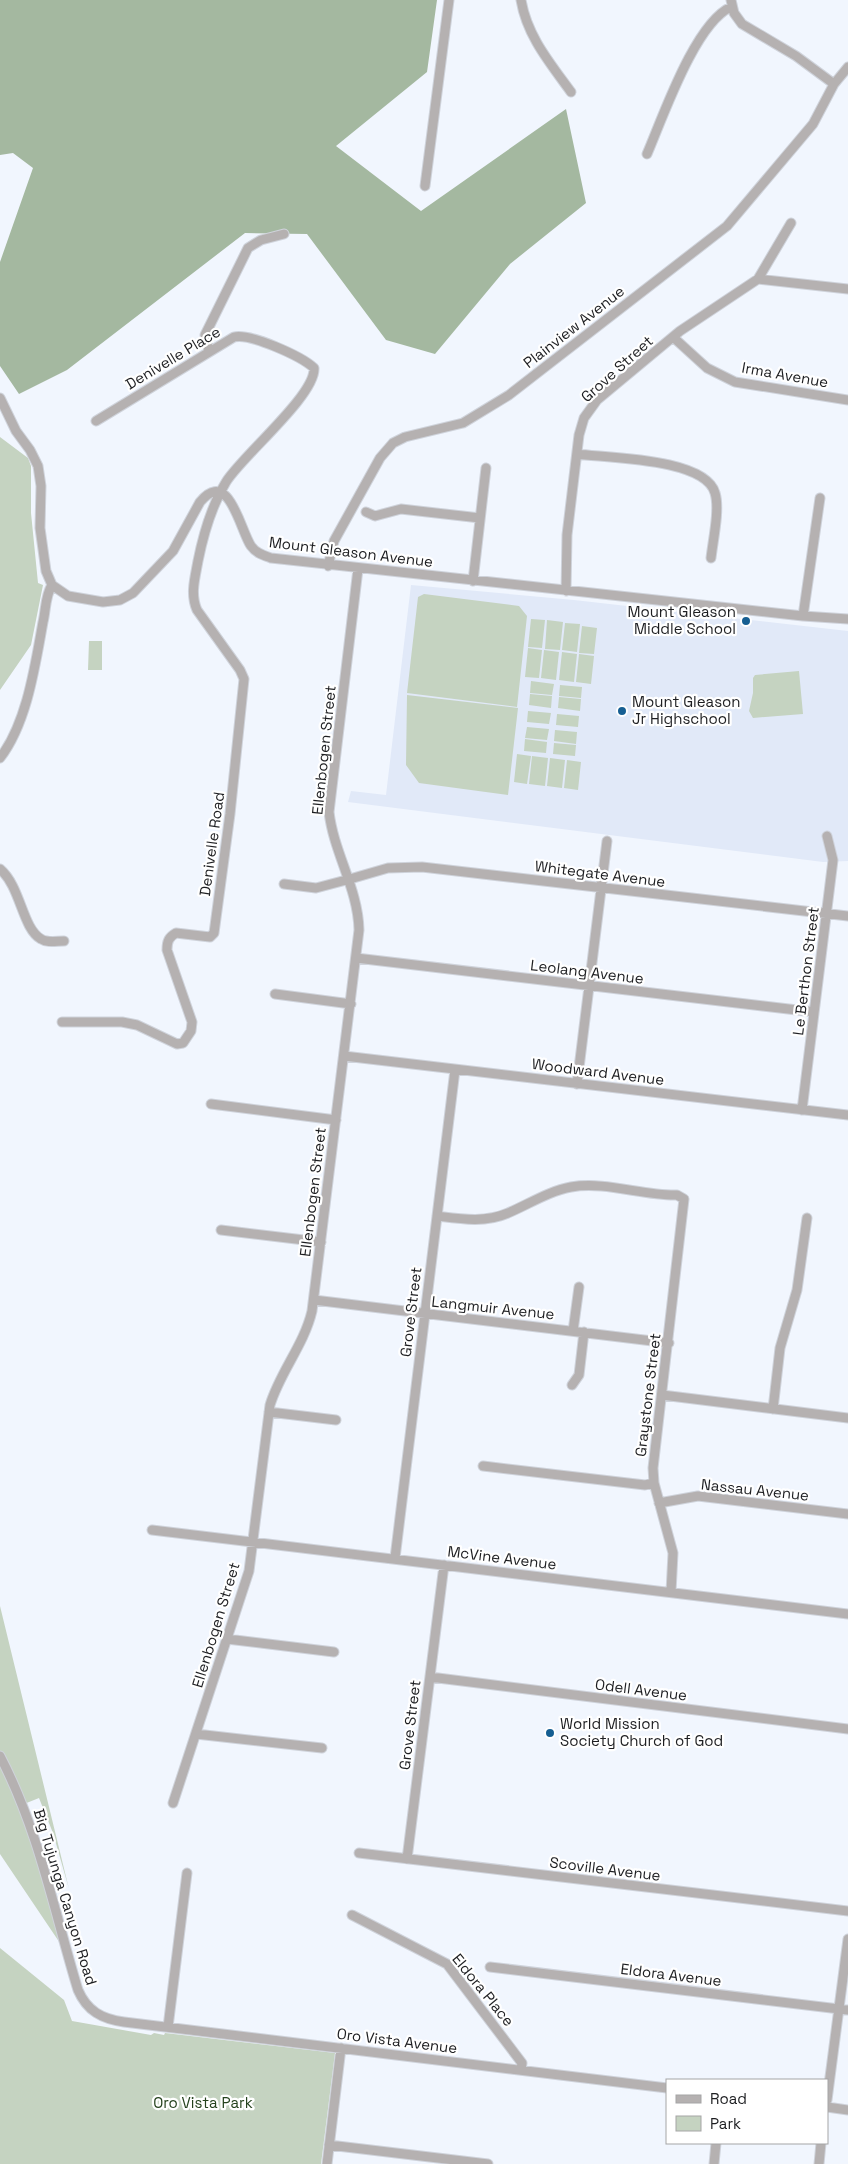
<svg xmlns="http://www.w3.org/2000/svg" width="848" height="2164" viewBox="0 0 848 2164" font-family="'Space Grotesk',sans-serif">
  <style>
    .built { fill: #e1e9f8 }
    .green { fill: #c5d3c1 }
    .forest { fill: #a4b8a0 }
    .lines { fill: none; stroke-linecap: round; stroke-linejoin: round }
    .minor-casing { stroke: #cfd3db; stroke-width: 11 }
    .minor { stroke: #b5b1b1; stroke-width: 9 }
    .poi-dot { fill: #155e92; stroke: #fff; stroke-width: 2 }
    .labels { text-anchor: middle; stroke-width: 4.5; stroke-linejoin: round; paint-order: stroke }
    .street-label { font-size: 15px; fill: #1d1e21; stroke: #fff }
    .poi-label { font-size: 15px; fill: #1d1e21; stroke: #fff; text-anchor: start }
    .park-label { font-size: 15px; fill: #24421d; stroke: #fff }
  </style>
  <rect width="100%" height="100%" fill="#f1f6fe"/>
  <!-- built -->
  <path class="built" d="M 411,585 L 574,600 L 848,631 L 848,861 L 823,862 L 348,802 L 351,791 L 386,795 Z"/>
  <!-- green -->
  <path class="green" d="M 0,437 L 28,458 L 31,466 L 31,513 L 38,583 L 43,585 L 31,645 L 0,690 Z
    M 424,594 L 519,606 L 527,616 L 517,707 L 407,693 L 418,597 Z
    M 531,619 L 545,620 L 542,648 L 528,647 Z
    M 547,620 L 563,622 L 560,650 L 545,649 Z
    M 565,623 L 580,624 L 577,652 L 562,650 Z
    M 582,626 L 597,628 L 594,654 L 579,653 Z
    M 89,641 L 102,641 L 102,670 L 88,670 Z
    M 528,648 L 542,650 L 539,678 L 525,677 Z
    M 544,650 L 559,652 L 556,680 L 541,678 Z
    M 562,652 L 577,654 L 574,682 L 559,680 Z
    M 579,654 L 594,656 L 591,684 L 576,682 Z
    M 799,671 L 803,714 L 753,718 L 749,711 L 753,693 L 753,678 L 755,675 Z
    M 531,681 L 554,684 L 552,695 L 530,693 Z
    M 560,685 L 582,687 L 581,698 L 559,696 Z
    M 530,694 L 552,696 L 551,708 L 529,705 Z
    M 407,695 L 518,708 L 508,795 L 419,783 L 406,765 Z
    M 559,697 L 581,699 L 580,711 L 558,708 Z
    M 528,711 L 551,713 L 549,724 L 527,722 Z
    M 557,714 L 579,716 L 578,727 L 556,725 Z
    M 527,727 L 549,729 L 547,740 L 525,738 Z
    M 555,730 L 577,732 L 576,744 L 554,741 Z
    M 525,739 L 547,742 L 546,753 L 524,751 Z
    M 554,743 L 576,745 L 575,756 L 553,754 Z
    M 517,754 L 531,756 L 527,784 L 514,782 Z
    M 532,756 L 548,758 L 545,786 L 529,784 Z
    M 550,758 L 565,760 L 562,788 L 547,786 Z
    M 567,760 L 581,762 L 578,790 L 564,788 Z
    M 0,1606 L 69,1889 L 53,1833 L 39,1798 L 24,1804 L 68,1955 L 0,1854 Z
    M 0,1948 L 64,2000 L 72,2021 L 151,2035 L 154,2033 L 164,2035 L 165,2033 L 335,2053 L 321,2164 L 0,2164 Z"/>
  <!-- forest -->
  <path class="forest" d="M 0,0 L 437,0 L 427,72 L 336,146 L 421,211 L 566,109 L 586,203 L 510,264 L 435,354 L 386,340 L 307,234 L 245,233 L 67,370 L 19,394 L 0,366 L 0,262 L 33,168 L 13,153 L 0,155 Z"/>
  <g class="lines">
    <defs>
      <path id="minor" d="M 521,0 C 527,36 550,63 571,92
        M 731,0 L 734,13 L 742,24 L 796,56 L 834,84
        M 647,154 C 663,117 695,23 731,7
        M 425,186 L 449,0
        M 758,279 L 848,289
        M 673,337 L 707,368 L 735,382 L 848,400
        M 209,352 L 205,335 L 248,248 L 261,240 L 284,234
        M 0,398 L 16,431 L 30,450 L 38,466 L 41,486 L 40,528 L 46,571 L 52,585 L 68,596 L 103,602 L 120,600 L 133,593 L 173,551 L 200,502 C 229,467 240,530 251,546 C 256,553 263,555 271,558 L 803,616 L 848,619
        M 577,454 C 607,458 705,458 715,493 C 720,509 713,540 711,558
        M 366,512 L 375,516 L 401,509 L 480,518
        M 328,566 L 334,541 L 380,458 L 393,443 L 405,437 L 463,423 L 509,395 L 727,226 L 813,124 L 834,84 L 848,67
        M 473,581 L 486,468
        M 566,591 L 567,535 L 579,435 L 584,418 L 597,400 L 680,331 L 758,279 L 791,223
        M 803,616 L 820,498
        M 0,758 C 27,723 35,666 43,622 C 46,610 45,596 52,585
        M 0,869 C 21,887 22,928 41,939 C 47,943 56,941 64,941
        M 350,879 L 388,868 L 422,867 L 848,916
        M 284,884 L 316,888 L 350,879
        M 356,958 L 814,1012
        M 275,994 L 351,1004
        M 62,1022 L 122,1022 L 137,1025 L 177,1044 L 183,1043 L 191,1031 L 192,1022 L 167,950 C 167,941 169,937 176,933 L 210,937 L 214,933 L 230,814 L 244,679 L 240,670 L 197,610 C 190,594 195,578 198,561 C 203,536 212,505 226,482 C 241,457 316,395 314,368 C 301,356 250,333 234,337 L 96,421
        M 344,1056 L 848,1115
        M 577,1084 L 607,841
        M 211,1104 L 336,1120
        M 802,1110 L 833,860 L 827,836
        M 437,1216 C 461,1219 485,1223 508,1213 C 529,1204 549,1191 571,1187 C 606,1181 643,1196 677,1195 L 684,1199 L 653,1468 L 654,1483 L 673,1553 L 671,1592
        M 221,1230 L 321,1242
        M 314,1300 L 669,1343
        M 573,1331 L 579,1287
        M 572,1385 L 579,1375 L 584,1332
        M 662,1395 L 848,1418
        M 773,1409 L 780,1348 L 797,1290 L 807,1218
        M 269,1412 L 336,1420
        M 483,1466 L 645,1485 L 654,1483
        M 659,1503 L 698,1496 L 848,1514
        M 152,1530 L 848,1614
        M 395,1558 L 455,1070
        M 227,1639 L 334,1652
        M 430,1677 L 848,1729
        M 196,1734 L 322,1748
        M 0,1756 C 39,1831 54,1911 78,1990 C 87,2011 102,2019 124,2022 L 667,2088
        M 173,1803 L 249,1571 L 270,1405 C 280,1372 304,1345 312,1311 L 359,930 C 358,888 334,854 329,812 L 358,569
        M 359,1853 L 848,1911
        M 407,1859 L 444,1565
        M 352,1915 L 447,1964 L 522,2063 L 521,2070
        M 490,1967 L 848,2010
        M 168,2027 L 187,1873
        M 827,2100 L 848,1939
        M 827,2107 L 848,2110
        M 329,2145 L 488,2164
        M 327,2164 L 341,2048
        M 714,2164 L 716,2143
        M 819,2164 L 821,2143"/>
    </defs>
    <!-- minor casing -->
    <use href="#minor" class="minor-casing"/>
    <!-- minor -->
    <use href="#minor" class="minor"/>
  </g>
  <!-- markers -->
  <g class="poi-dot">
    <circle cx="746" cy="621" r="5"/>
    <circle cx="622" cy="711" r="5"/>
    <circle cx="550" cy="1733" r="5"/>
  </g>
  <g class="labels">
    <!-- street labels -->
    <g class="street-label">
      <text transform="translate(574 327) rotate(-38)" y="5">Plainview Avenue</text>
      <text transform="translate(173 358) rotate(-31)" y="5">Denivelle Place</text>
      <text transform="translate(617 369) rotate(-42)" y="5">Grove Street</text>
      <text transform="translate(785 375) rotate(10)" y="5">Irma Avenue</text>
      <text transform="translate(351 552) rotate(7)" y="5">Mount Gleason Avenue</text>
      <text transform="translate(324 750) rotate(-84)" y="5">Ellenbogen Street</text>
      <text transform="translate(212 844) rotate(-82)" y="5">Denivelle Road</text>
      <text transform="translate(600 874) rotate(7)" y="5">Whitegate Avenue</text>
      <text transform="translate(806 971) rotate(-83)" y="5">Le Berthon Street</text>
      <text transform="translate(587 972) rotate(7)" y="5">Leolang Avenue</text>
      <text transform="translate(598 1072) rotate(7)" y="5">Woodward Avenue</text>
      <text transform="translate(313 1192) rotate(-83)" y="5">Ellenbogen Street</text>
      <text transform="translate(493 1308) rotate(6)" y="5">Langmuir Avenue</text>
      <text transform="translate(411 1312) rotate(-83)" y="5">Grove Street</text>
      <text transform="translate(648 1395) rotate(-83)" y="5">Graystone Street</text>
      <text transform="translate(755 1490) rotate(6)" y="5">Nassau Avenue</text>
      <text transform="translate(502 1558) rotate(7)" y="5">McVine Avenue</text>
      <text transform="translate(216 1625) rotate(-73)" y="5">Ellenbogen Street</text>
      <text transform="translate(641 1690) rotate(7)" y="5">Odell Avenue</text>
      <text transform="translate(410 1725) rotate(-83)" y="5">Grove Street</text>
      <text transform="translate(605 1869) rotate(7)" y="5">Scoville Avenue</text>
      <text transform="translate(65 1897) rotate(73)" y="5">Big Tujunga Canyon Road</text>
      <text transform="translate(671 1975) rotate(7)" y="5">Eldora Avenue</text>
      <text transform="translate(483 1990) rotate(51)" y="5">Eldora Place</text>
      <text transform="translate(397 2041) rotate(7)" y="5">Oro Vista Avenue</text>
    </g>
    <!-- poi labels -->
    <g class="poi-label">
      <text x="736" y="617" text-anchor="end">Mount Gleason<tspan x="736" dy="17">Middle School</tspan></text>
      <text x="632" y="707">Mount Gleason<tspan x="632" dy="17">Jr Highschool</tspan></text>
      <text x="560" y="1729">World Mission<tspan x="560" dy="17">Society Church of God</tspan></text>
    </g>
    <!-- park labels -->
    <g class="park-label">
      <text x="203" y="2108">Oro Vista Park</text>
    </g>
  </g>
  <!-- legend -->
  <rect x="666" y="2079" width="162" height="65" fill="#ffffff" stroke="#a5a5a6"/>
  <rect x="676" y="2095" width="25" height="8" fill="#b5b1b1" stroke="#a5a5a6"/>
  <text x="710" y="2104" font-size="15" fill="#1d1e21">Road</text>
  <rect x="676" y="2116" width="25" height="15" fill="#c5d3c1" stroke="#a5a5a6"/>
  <text x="710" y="2129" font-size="15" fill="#1d1e21">Park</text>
</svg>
